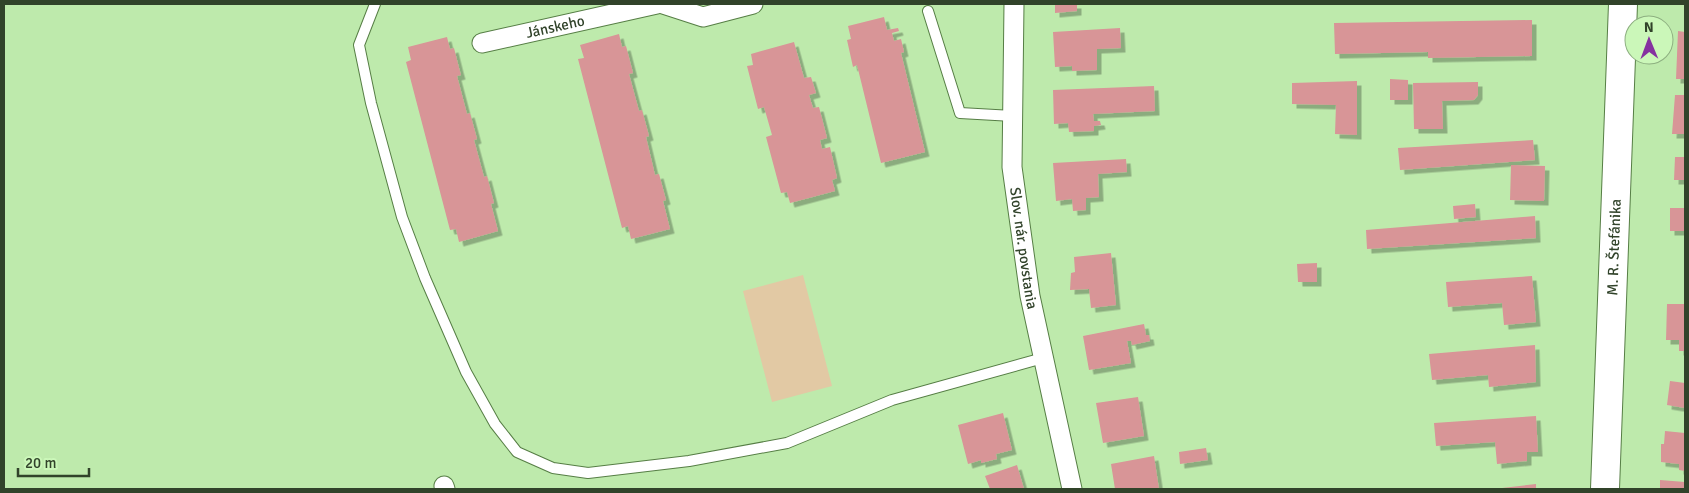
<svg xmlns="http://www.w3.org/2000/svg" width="1689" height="493" viewBox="0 0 1689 493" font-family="Signika,sans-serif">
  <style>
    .green { fill: #e2c9a4 }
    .building { fill: #d89597; filter: url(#shadow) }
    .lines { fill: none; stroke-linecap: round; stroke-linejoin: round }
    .lane-casing { stroke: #567e45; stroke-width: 12 }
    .street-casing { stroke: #567e45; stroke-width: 21 }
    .secondary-casing { stroke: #567e45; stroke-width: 30 }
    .lane { stroke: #fff; stroke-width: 10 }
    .street { stroke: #fff; stroke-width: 19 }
    .secondary { stroke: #fff; stroke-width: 28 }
    .labels { text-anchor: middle; stroke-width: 4; stroke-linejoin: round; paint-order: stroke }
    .street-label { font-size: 15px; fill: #31432a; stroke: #cbf7b9 }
  </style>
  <defs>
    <filter id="shadow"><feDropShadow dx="4.5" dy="4.5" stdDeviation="0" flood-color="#0004"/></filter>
  </defs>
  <rect width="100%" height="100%" fill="#beeaac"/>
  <!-- green -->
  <path class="green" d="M 803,275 L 832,386 L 772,402 L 743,291 Z"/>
  <!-- building -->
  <path class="building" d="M 1055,4 L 1077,4 L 1077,11 L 1055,13 Z
    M 884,17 L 887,30 L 898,28 L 899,31 L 892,33 L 894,41 L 901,39 L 904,52 L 901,53 L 925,152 L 881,163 L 857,65 L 853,67 L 847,40 L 851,39 L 848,26 Z
    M 1532,20 L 1532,56 L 1428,58 L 1428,52 L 1335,54 L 1334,23 Z
    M 1120,28 L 1121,48 L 1097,49 L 1097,70 L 1072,71 L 1072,66 L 1055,67 L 1053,32 Z
    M 1678,31 L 1685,32 L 1685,79 L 1676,79 Z
    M 619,34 L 622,47 L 626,46 L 633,73 L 629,74 L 639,111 L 642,110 L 649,136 L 646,137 L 655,175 L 659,174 L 666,200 L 663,201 L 670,229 L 631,239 L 628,226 L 622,228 L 578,59 L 584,58 L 580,45 Z
    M 447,37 L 450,49 L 454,48 L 459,68 L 461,75 L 457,76 L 467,114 L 470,113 L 477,139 L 474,140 L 484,177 L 487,176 L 494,203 L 491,204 L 498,231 L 459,242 L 456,229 L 450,230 L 406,62 L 411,60 L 408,47 Z
    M 794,42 L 804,78 L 811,77 L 816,93 L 809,95 L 813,108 L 819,107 L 827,138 L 820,140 L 822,149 L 830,147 L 837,178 L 832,180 L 835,191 L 790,203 L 787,192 L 781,193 L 766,137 L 772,135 L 764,107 L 758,109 L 747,66 L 753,65 L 751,54 Z
    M 1390,79 L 1408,80 L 1408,100 L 1390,100 Z
    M 1357,81 L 1357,135 L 1335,134 L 1336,105 L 1292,104 L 1292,83 Z
    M 1478,82 L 1478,95 L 1474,100 L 1442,101 L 1443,129 L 1414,129 L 1413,83 Z
    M 1154,86 L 1155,111 L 1093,114 L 1094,121 L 1100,121 L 1101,125 L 1094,126 L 1094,131 L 1069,132 L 1068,123 L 1054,124 L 1053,90 Z
    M 1675,95 L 1685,95 L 1685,134 L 1672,134 Z
    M 1533,140 L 1535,160 L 1400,170 L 1398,148 Z
    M 1675,157 L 1685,157 L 1685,180 L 1674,180 Z
    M 1126,159 L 1127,172 L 1098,174 L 1099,197 L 1086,198 L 1086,210 L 1073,211 L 1072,199 L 1056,201 L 1053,163 Z
    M 1511,165 L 1545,166 L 1544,201 L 1510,200 Z
    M 1475,204 L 1476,217 L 1454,219 L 1453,206 Z
    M 1670,208 L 1685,208 L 1685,231 L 1670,231 Z
    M 1535,216 L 1536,238 L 1367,249 L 1366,230 Z
    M 1111,253 L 1116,305 L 1091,308 L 1089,289 L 1070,290 L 1071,273 L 1075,272 L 1074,257 Z
    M 1317,263 L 1317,282 L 1298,282 L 1297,264 Z
    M 1532,276 L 1536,322 L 1504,325 L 1502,303 L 1448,307 L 1446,282 Z
    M 1667,304 L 1685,304 L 1685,351 L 1679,351 L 1679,340 L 1666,340 Z
    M 1144,324 L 1146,335 L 1149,335 L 1150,341 L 1132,345 L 1131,341 L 1127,341 L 1131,363 L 1089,370 L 1083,336 Z
    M 1535,345 L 1536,382 L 1489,387 L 1488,375 L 1432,380 L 1429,354 Z
    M 1670,381 L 1685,383 L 1685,408 L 1667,405 Z
    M 1138,397 L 1144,436 L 1103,443 L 1096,403 Z
    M 1003,413 L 1012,450 L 996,454 L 997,459 L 981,463 L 981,460 L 968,464 L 958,425 Z
    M 1536,416 L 1538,452 L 1527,452 L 1527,461 L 1497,464 L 1495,442 L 1436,446 L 1434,423 Z
    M 1665,431 L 1685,433 L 1685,471 L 1679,470 L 1679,464 L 1661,462 L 1661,444 L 1664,444 Z
    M 1206,448 L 1208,460 L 1180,464 L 1179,452 Z
    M 1154,456 L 1159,489 L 1115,489 L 1111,464 Z
    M 1017,465 L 1024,489 L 990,489 L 985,476 Z
    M 1660,480 L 1685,482 L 1685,489 L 1660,489 Z
    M 1536,484 L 1536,489 L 1502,489 L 1502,488 Z"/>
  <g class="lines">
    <defs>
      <path id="lane" d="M 375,4 L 359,45 L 371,103 L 402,217 L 425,278 L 466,372 L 495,424 L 517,452 L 553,468 L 588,473 L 689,461 L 787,443 L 892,400 L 1043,358
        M 928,11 L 960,113 L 1013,116"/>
      <g id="street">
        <path d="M 663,4 L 703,17 L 753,4"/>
        <path id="s1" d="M 1014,4 L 1012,167 L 1030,296 L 1072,489"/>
        <path id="s2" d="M 482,43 L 657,4"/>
        <path d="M 444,486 L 445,489"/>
      </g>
      <g id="secondary">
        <path id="s3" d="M 1605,489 L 1623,4"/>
      </g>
    </defs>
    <!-- lane casing -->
    <use href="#lane" class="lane-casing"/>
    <!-- street casing -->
    <use href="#street" class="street-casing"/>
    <!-- secondary casing -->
    <use href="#secondary" class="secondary-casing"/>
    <!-- lane -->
    <use href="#lane" class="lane"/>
    <!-- street -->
    <use href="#street" class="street"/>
    <!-- secondary -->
    <use href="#secondary" class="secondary"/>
  </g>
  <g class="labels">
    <!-- street labels -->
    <g class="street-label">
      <text dy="5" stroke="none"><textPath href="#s2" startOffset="75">Jánskeho</textPath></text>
      <text dy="5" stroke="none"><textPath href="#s3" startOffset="242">M. R. Štefánika</textPath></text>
      <text dy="5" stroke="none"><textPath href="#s1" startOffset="245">Slov. nár. povstania</textPath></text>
    </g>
  </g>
  <!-- border -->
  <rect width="1689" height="493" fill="none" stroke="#31432a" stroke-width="10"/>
  <!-- north arrow -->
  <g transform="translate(1649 40) rotate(359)"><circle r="24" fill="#cbf7b9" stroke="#8daf80"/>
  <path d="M0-4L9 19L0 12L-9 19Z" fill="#8531a0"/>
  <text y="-8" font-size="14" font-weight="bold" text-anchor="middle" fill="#31432a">N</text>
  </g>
  <!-- scale -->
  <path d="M18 468v8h71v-8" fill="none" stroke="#31432a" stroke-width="2.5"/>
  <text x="25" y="468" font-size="15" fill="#31432a" stroke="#cbf7b9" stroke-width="4" paint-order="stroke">20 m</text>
</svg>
